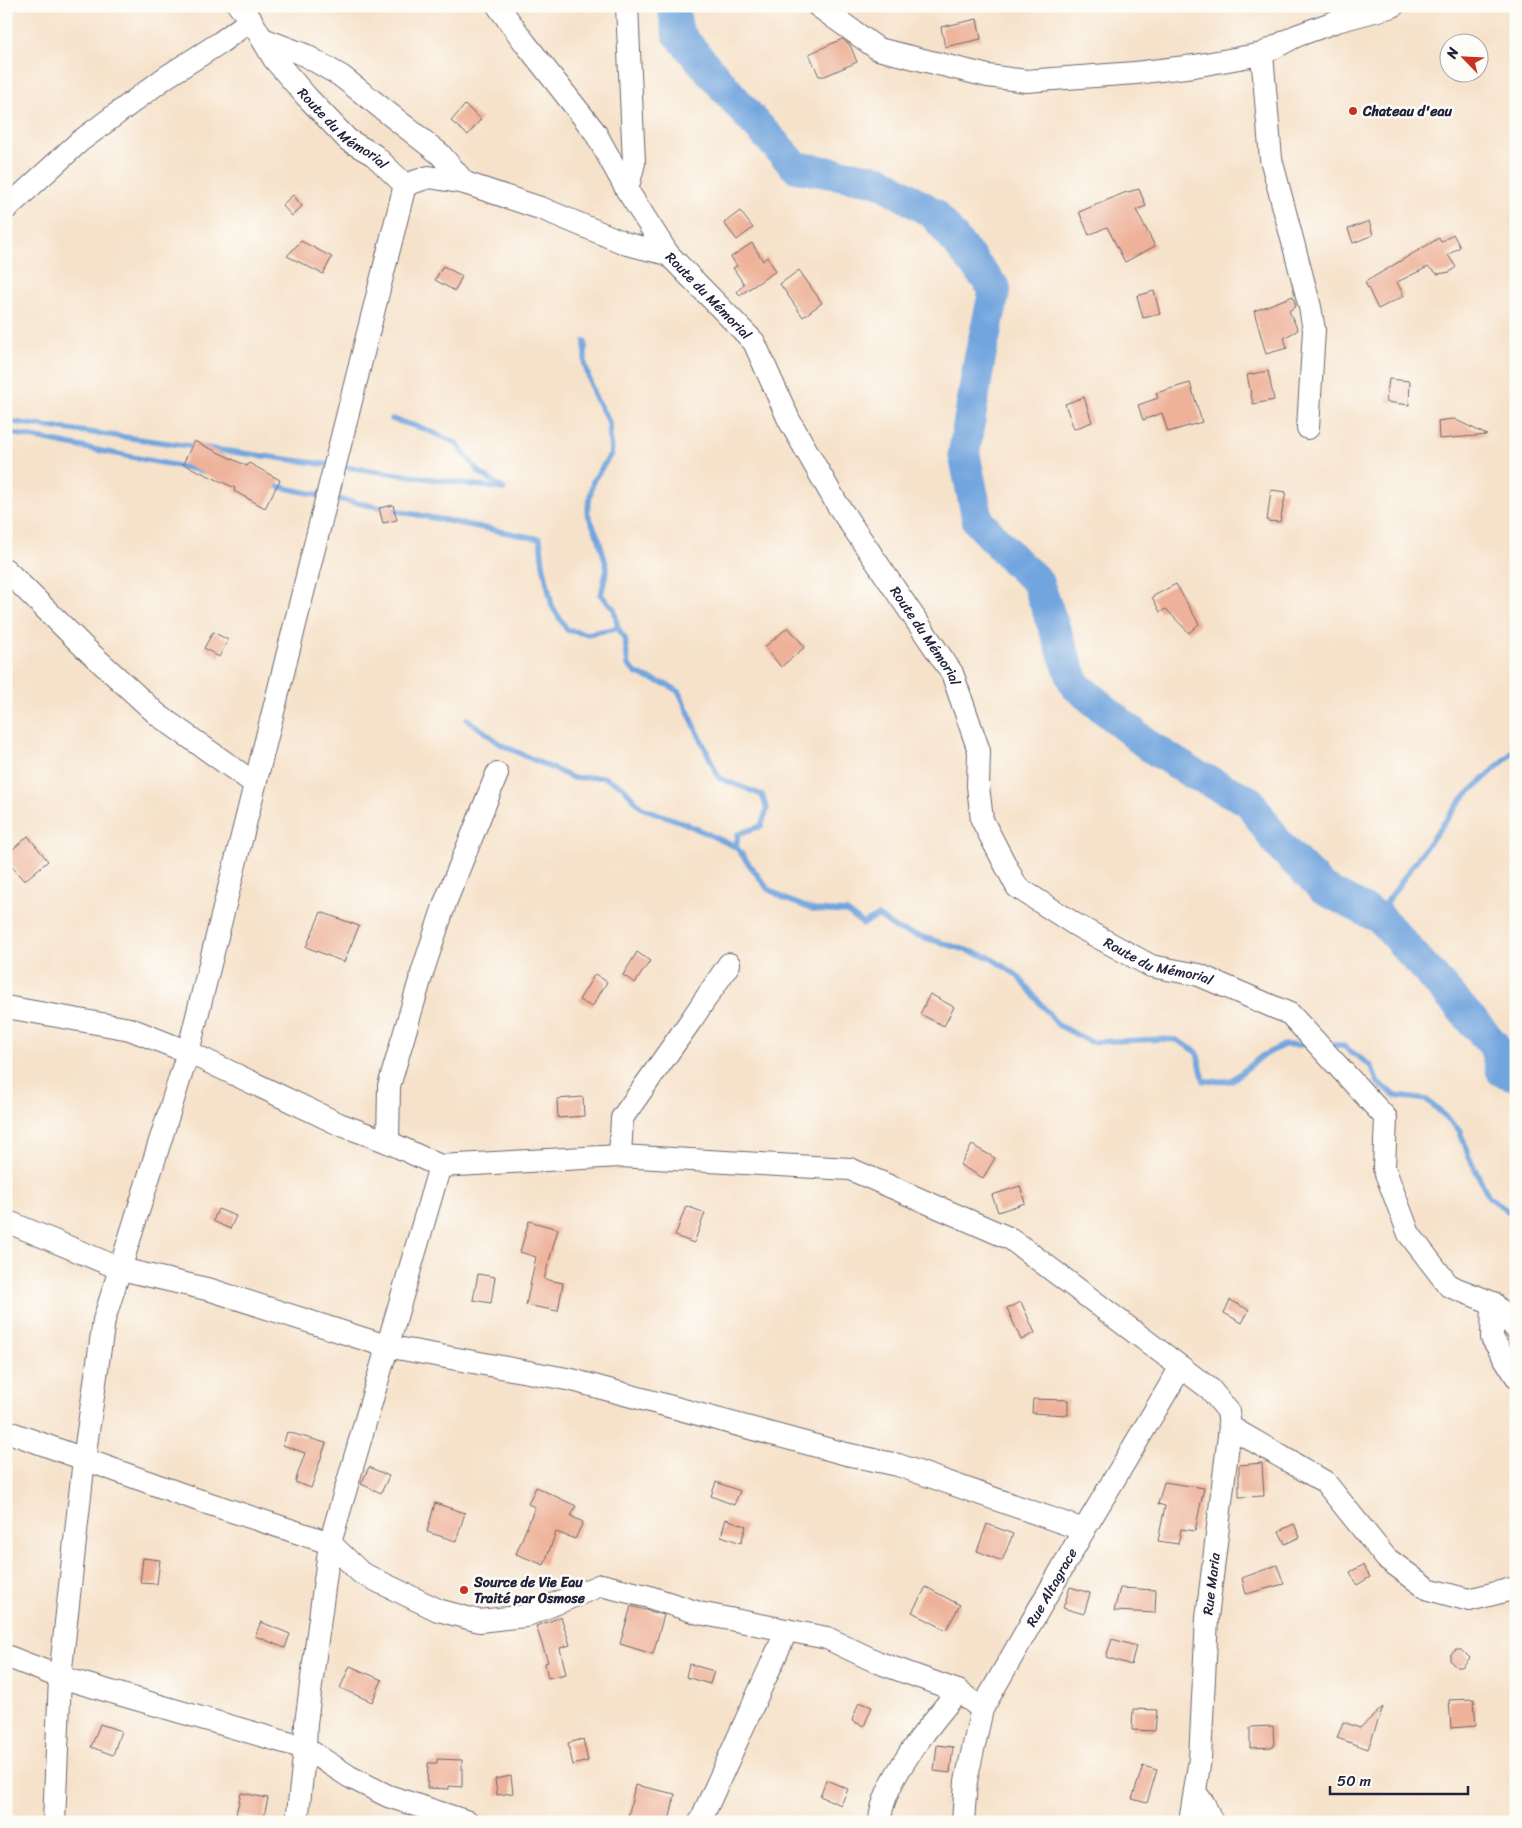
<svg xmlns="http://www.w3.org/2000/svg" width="1522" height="1828" viewBox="0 0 1522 1828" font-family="Sriracha,sans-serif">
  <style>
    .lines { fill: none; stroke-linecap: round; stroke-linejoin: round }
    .stream { stroke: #72a5de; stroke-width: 5.5 }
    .river { stroke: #72a5de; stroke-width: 32 }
    .building { fill: #eeb29a }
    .minor-casing { stroke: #6c656d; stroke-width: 24 }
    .minor { stroke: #fff; stroke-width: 22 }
    .poi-dot { fill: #c8321e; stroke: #fdfcf7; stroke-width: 2 }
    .labels { text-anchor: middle; stroke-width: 5; stroke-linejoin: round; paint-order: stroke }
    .poi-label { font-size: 14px; font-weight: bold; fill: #22223b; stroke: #fdfcf7; text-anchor: start }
    .street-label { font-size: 14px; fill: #22223b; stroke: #fdfcf7 }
  </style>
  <rect width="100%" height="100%" fill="#fdfcf7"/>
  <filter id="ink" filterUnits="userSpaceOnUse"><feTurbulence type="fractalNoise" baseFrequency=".02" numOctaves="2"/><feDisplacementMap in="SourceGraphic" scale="10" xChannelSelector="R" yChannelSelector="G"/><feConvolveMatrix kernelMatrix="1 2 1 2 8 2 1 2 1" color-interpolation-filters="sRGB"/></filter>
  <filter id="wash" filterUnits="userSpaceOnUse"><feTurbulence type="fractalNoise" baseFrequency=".0096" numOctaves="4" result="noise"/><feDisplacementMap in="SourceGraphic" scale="20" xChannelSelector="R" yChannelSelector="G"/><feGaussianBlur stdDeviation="1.12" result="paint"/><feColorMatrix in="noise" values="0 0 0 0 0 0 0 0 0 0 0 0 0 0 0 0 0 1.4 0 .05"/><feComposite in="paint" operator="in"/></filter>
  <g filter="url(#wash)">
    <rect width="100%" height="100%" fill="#f6e2ca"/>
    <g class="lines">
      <!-- stream -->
      <path class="stream" d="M 585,341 L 585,365 L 594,395 L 609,422 L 611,454 L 593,481 L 587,512 L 599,539 L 607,568 L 601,595 L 614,609 L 618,628
        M 6,421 L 330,465
        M 6,432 L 203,471
        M 339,466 L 504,489 L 479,472 L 456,443 L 425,429 L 392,419
        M 271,485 L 323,496
        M 332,498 L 540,539 L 543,564 L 552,606 L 567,630 L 587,634 L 618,628 L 625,639 L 628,665 L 637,674 L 670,686 L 679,692 L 719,778 L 762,795 L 767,809 L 761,826 L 738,834 L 736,847 L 767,888 L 785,899 L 814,910 L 847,912 L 863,924 L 878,916 L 896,929 L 989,957 L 1017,975 L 1058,1025 L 1091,1042 L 1163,1039 L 1177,1040 L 1197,1052 L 1204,1081 L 1231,1081 L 1262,1056 L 1284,1045 L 1309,1045
        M 467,719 L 502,745 L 573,778 L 603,777 L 622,786 L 642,808 L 684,823 L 736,847
        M 1380,918 L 1386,903 L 1428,844 L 1463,798 L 1511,754 L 1516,746
        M 1328,1045 L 1342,1045 L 1371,1066 L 1378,1083 L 1396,1096 L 1427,1100 L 1446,1117 L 1460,1131 L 1469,1157 L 1489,1197 L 1512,1214 L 1516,1240"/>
      <!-- river -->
      <path class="river" d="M 673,6 L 678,34 L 748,115 L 796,167 L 880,181 L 934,214 L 995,289 L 980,357 L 964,453 L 978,521 L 1017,563 L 1037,581 L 1075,685 L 1149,746 L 1192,773 L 1249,801 L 1278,844 L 1323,889 L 1380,918 L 1494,1045 L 1502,1071 L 1516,1075"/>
    </g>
    <g id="blocks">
      <!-- building -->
      <path class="building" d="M 977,19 L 981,39 L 945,47 L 941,27 Z
        M 842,39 L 850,45 L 857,62 L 825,76 L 819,76 L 809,54 Z
        M 465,105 L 481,119 L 468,135 L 451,121 Z
        M 1139,189 L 1146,206 L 1136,210 L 1155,246 L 1125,262 L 1107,227 L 1089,235 L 1079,212 L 1124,193 Z
        M 293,195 L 302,206 L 292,216 L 282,205 Z
        M 740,211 L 753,228 L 737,240 L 724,223 Z
        M 1369,221 L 1373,235 L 1353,243 L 1348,229 Z
        M 1453,234 L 1460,247 L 1448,255 L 1456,267 L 1450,272 L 1438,274 L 1428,267 L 1397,282 L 1404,296 L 1378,309 L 1365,282 L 1439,238 L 1441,242 Z
        M 301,241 L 332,257 L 323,274 L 287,256 Z
        M 752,243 L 763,261 L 767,257 L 776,271 L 740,295 L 737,292 L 744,284 L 733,268 L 737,266 L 731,257 Z
        M 443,266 L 462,276 L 455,291 L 435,280 Z
        M 799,270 L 822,303 L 803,317 L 780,284 Z
        M 1154,291 L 1160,314 L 1143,318 L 1137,296 Z
        M 1293,296 L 1296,306 L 1289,311 L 1298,330 L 1284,338 L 1287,348 L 1266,354 L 1254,311 Z
        M 1268,371 L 1274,400 L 1253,404 L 1247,375 Z
        M 1389,379 L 1410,381 L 1409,405 L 1386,402 Z
        M 1190,383 L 1202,422 L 1168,432 L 1162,413 L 1143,420 L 1138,405 L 1158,398 L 1156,393 Z
        M 1084,397 L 1092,422 L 1074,429 L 1065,404 Z
        M 1452,419 L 1454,419 L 1487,435 L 1439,439 L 1438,421 Z
        M 194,441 L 247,466 L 249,463 L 280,480 L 265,508 L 234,491 L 235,488 L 183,464 Z
        M 1271,490 L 1286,492 L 1280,522 L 1267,521 Z
        M 393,505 L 397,520 L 383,523 L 379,508 Z
        M 1176,584 L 1199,624 L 1189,633 L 1166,609 L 1160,612 L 1152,597 Z
        M 788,627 L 805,647 L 781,667 L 765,647 Z
        M 213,632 L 228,640 L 219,657 L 204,648 Z
        M 28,836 L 48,861 L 24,881 L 6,859 L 6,855 Z
        M 321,912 L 359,926 L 344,962 L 306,947 Z
        M 637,952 L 650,961 L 635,983 L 623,975 Z
        M 595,974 L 607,982 L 592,1007 L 579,1000 Z
        M 930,994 L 954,1007 L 944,1026 L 920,1014 Z
        M 583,1097 L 584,1116 L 558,1118 L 557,1099 Z
        M 972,1145 L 995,1158 L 983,1178 L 960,1165 Z
        M 1020,1186 L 1025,1203 L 998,1212 L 992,1195 Z
        M 686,1206 L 705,1213 L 694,1243 L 675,1236 Z
        M 218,1209 L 236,1216 L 230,1229 L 213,1221 Z
        M 529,1221 L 558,1229 L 544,1279 L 563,1283 L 558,1311 L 526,1305 L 536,1257 L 520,1252 Z
        M 478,1274 L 495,1277 L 491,1303 L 473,1300 Z
        M 1230,1300 L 1249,1310 L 1242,1323 L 1224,1313 Z
        M 1021,1302 L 1035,1333 L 1021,1340 L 1007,1308 Z
        M 1033,1399 L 1068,1400 L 1068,1415 L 1032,1413 Z
        M 287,1432 L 326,1443 L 311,1488 L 295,1482 L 305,1453 L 283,1445 Z
        M 1262,1463 L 1264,1496 L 1239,1497 L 1239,1465 Z
        M 369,1467 L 389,1476 L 381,1493 L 361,1484 Z
        M 716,1482 L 740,1491 L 734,1505 L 711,1496 Z
        M 1164,1482 L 1204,1488 L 1195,1531 L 1181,1529 L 1178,1544 L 1158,1541 L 1165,1506 L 1158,1504 Z
        M 536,1487 L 576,1506 L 571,1516 L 583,1522 L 575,1539 L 556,1532 L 544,1565 L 516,1554 L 535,1507 L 528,1504 Z
        M 435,1503 L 465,1513 L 456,1541 L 427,1532 Z
        M 726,1519 L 746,1526 L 741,1543 L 721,1536 Z
        M 987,1524 L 1013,1534 L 1002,1561 L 977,1551 Z
        M 1294,1524 L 1300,1537 L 1285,1544 L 1279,1531 Z
        M 143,1558 L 160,1560 L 157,1584 L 140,1583 Z
        M 1277,1565 L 1284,1584 L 1246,1594 L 1242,1578 Z
        M 1363,1565 L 1370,1577 L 1357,1585 L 1350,1572 Z
        M 926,1587 L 960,1605 L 946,1630 L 912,1612 Z
        M 1070,1587 L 1090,1593 L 1084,1614 L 1063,1608 Z
        M 1120,1588 L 1156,1590 L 1155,1613 L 1114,1611 Z
        M 631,1606 L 664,1615 L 653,1654 L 620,1644 Z
        M 561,1617 L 570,1645 L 560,1648 L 566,1674 L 548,1678 L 545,1663 L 548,1662 L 536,1626 Z
        M 261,1622 L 290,1634 L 285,1648 L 255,1636 Z
        M 1112,1639 L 1136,1646 L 1131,1665 L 1106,1657 Z
        M 1456,1650 L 1462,1650 L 1470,1658 L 1462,1667 L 1456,1667 L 1450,1661 L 1450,1655 Z
        M 689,1664 L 714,1671 L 710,1684 L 686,1677 Z
        M 350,1666 L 382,1680 L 372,1702 L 340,1688 Z
        M 1474,1699 L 1476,1726 L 1451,1728 L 1449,1700 Z
        M 859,1702 L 872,1707 L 864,1726 L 852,1721 Z
        M 1383,1707 L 1368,1749 L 1337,1738 L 1343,1722 L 1360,1728 Z
        M 1133,1709 L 1157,1710 L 1155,1731 L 1132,1730 Z
        M 100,1724 L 121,1731 L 113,1755 L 91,1747 Z
        M 1273,1726 L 1274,1747 L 1250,1748 L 1250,1727 Z
        M 583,1739 L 588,1761 L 573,1765 L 568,1743 Z
        M 937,1745 L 953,1747 L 950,1773 L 934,1771 Z
        M 437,1759 L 462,1760 L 462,1787 L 449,1786 L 449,1789 L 427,1788 L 428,1763 L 437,1763 Z
        M 1143,1766 L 1157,1770 L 1147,1803 L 1132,1799 Z
        M 511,1776 L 513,1793 L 497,1795 L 495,1779 Z
        M 826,1780 L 848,1789 L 841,1805 L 820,1796 Z
        M 635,1785 L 675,1794 L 669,1822 L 646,1822 L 628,1818 Z
        M 241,1793 L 268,1798 L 263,1820 L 236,1814 Z"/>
    </g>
  </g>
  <g filter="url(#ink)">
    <use href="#blocks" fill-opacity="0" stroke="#6c656d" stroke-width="1"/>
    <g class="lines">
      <defs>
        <g id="minor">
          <path id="s1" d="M 239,6 L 251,20 L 274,59 L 306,96 L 348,140 L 374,155 L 405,185 L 429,177 L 465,183 L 543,209 L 627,244 L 668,254 L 754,342 L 789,420 L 837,504 L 952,673 L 979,751 L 978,786 L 982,820 L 1017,887 L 1076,925 L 1151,966 L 1199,975 L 1290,1014 L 1386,1118 L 1384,1168 L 1409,1234 L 1449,1286 L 1493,1303 L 1516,1329"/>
          <path d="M 498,6 L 525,43 L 595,132 L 627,190 L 668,254"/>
          <path d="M 818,6 L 878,49 L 988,76 L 1026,81 L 1135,73 L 1194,66 L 1262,54 L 1296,36 L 1337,21 L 1393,6"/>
          <path d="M 263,39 L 305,55 L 341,76 L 440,154 L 465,183"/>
          <path d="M 1262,54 L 1271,159 L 1310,307 L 1314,330 L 1308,428"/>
          <path d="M 627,190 L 634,163 L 627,6"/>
          <path d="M 6,209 L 79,142 L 166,77 L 221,42 L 251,20"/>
          <path d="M 6,570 L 86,649 L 158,715 L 254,783"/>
          <path d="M 6,1007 L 130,1029 L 188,1052 L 339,1124 L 388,1142 L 440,1166 L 620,1156 L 850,1169 L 1011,1239 L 1210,1389 L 1228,1411 L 1230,1427 L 1207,1618 L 1200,1759 L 1190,1822"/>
          <path d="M 388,1142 L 389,1086 L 423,970 L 445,903 L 497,774"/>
          <path d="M 620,1156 L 622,1118 L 692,1019 L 729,964"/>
          <path d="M 6,1221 L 121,1269 L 211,1290 L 386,1346 L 572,1380 L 846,1454 L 898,1465 L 1084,1530"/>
          <path d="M 1493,1303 L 1492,1338 L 1516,1376"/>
          <path d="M 1230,1427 L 1325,1482 L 1386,1558 L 1428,1589 L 1469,1600 L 1516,1588"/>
          <path d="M 6,1431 L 198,1500 L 330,1543 L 361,1573 L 438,1610 L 479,1621 L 525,1616 L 601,1585 L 646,1596 L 699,1613 L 827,1638 L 877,1662 L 958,1691 L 982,1709"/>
          <path d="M 6,1656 L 60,1677 L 305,1748 L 350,1777 L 388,1796 L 468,1822"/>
          <path d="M 1195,1792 L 1204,1804 L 1212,1822"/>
          <path d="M 54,1822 L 60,1677 L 84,1459 L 104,1320 L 188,1052 L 405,185"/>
          <path d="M 297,1822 L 305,1748 L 306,1723 L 330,1543 L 440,1166"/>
          <path d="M 700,1822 L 787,1630"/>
          <path d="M 880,1822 C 881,1782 933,1721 958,1691"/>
          <path id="s2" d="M 963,1822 L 966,1781 L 982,1709 L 1084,1530 L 1181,1367"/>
        </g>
      </defs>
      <!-- minor casing -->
      <use href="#minor" class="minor-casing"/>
      <!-- minor -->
      <use href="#minor" class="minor"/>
    </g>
  </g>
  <!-- markers -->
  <g class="poi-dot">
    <circle cx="1353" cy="111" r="5"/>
    <circle cx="464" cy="1590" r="5"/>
  </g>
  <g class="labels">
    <!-- poi labels -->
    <g class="poi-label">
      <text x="1363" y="116">Chateau d'eau</text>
      <text x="474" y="1587">Source de Vie Eau<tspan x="474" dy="16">Traité par Osmose</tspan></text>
    </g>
    <!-- street labels -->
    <g class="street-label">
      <text dy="5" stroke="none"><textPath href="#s1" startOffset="162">Route du Mémorial</textPath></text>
      <text dy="5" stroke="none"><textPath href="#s1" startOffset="582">Route du Mémorial</textPath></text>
      <text dy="5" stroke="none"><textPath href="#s1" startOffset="988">Route du Mémorial</textPath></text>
      <text dy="5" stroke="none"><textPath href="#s1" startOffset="1422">Route du Mémorial</textPath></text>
      <text transform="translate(1211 1584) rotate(-83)" y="5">Rue Maria</text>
      <text dy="5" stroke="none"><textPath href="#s2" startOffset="255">Rue Altagrace</textPath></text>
    </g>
  </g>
  <!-- margin -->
  <rect width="1522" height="1828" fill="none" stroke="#fdfcf7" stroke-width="25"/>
  <!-- north arrow -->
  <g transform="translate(1464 58) rotate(294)"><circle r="24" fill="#fdfcf7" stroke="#a5a5ac"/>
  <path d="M0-4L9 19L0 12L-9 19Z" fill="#c8321e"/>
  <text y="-8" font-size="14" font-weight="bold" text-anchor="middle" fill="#22223b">N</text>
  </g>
  <!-- scale -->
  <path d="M1330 1786v8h138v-8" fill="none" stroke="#22223b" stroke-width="2.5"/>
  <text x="1337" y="1786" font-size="15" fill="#22223b" stroke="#fdfcf7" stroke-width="4" paint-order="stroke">50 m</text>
</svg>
